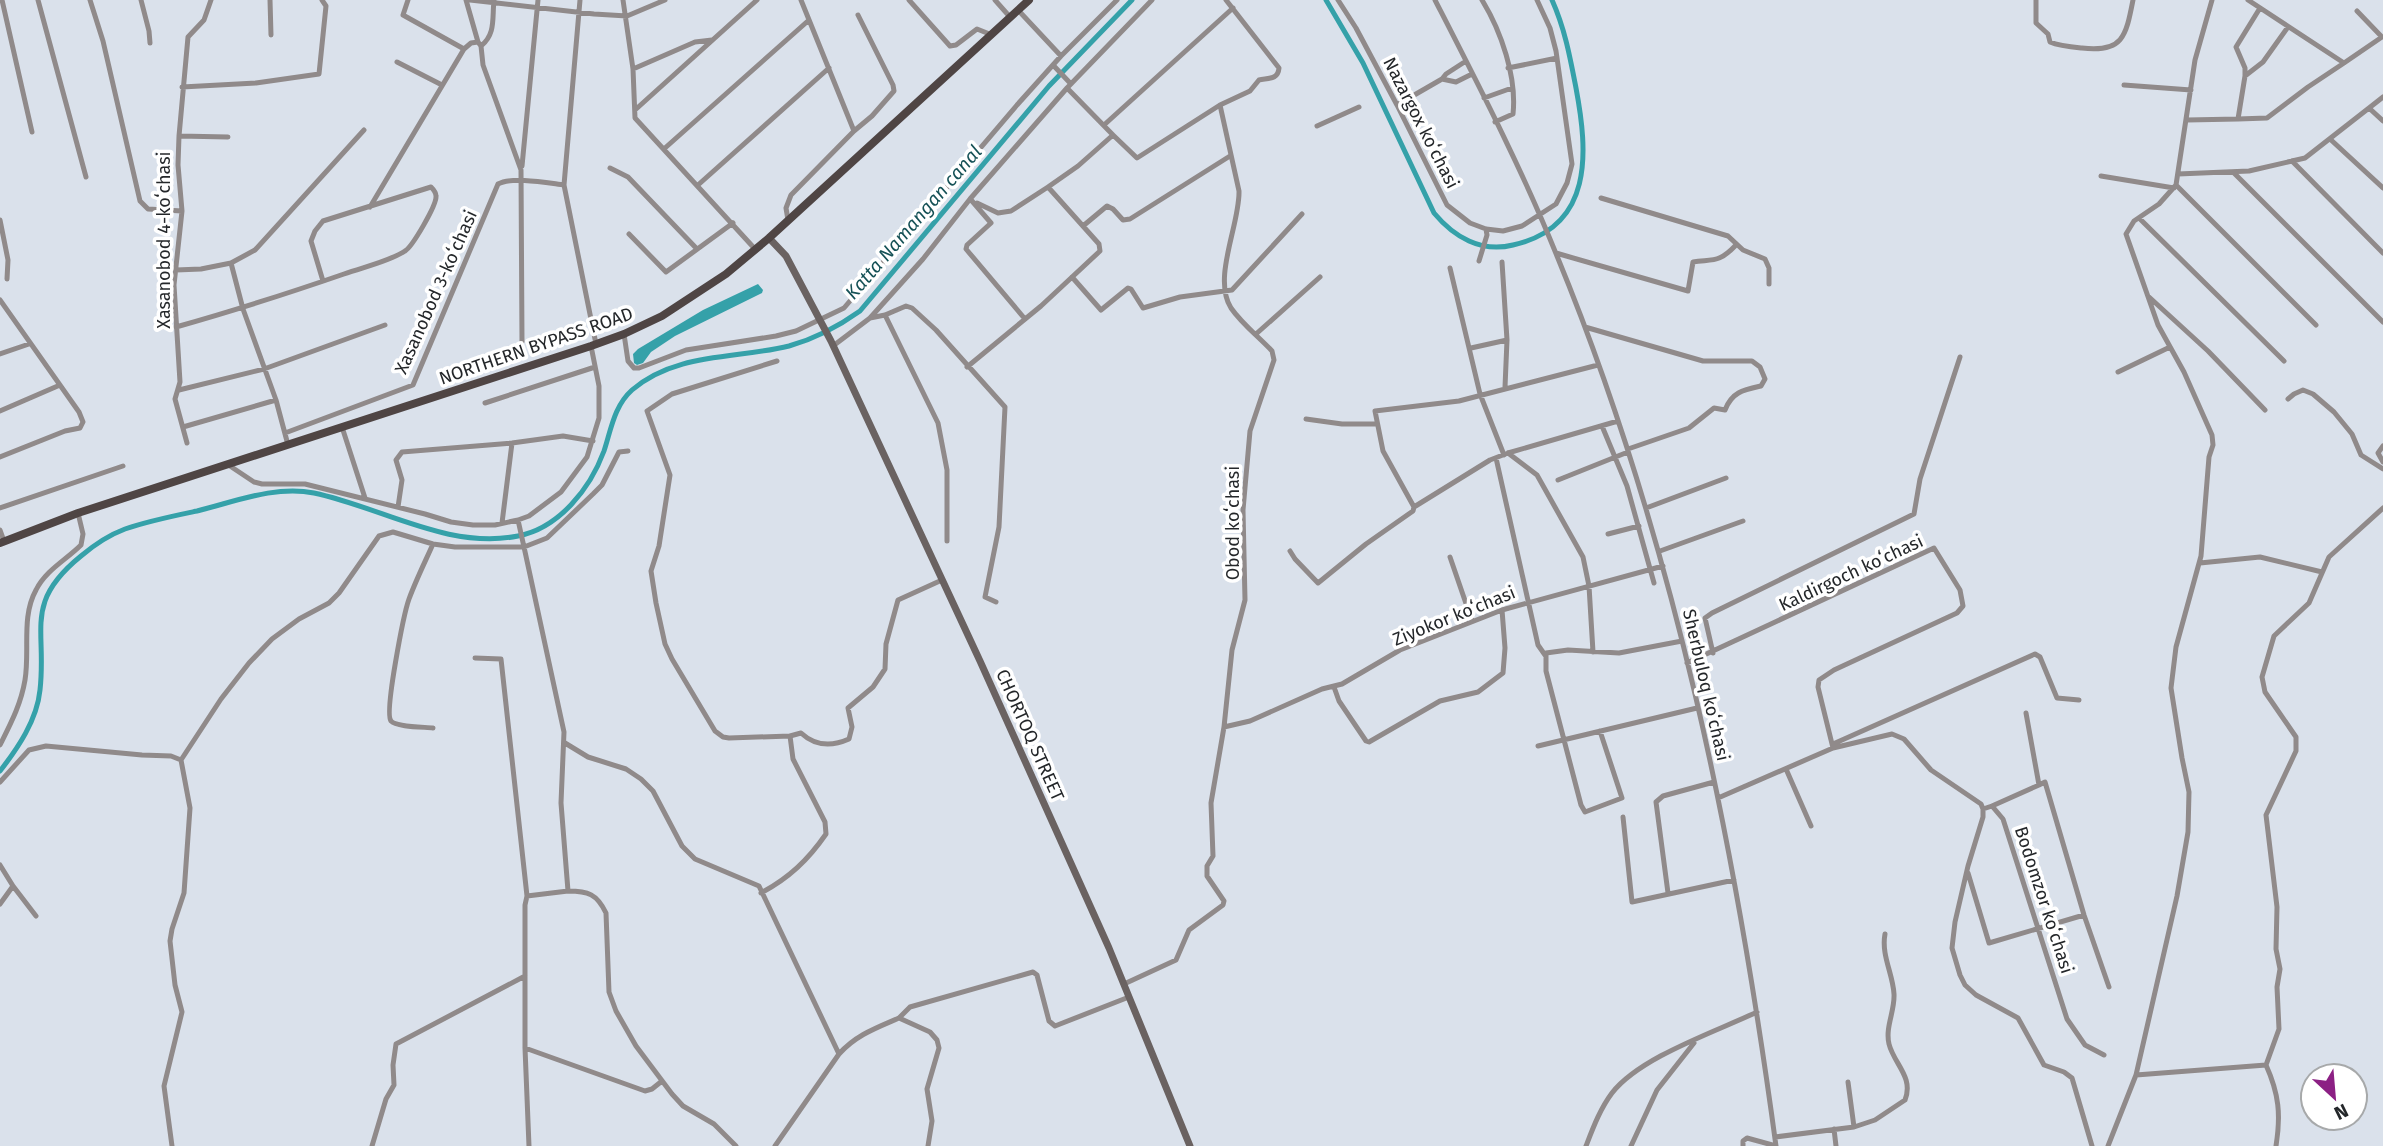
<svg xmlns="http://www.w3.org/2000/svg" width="2383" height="1146" viewBox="0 0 2383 1146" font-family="'Fira Sans',sans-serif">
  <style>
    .water { fill: #35a1a9 }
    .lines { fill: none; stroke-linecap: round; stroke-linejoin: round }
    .canal { stroke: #35a1a9; stroke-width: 5 }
    .minor { stroke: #908a8a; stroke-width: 5 }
    .secondary { stroke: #6a6261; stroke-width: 7 }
    .primary { stroke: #4f4544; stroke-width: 8 }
    .labels { text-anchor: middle; stroke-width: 7; stroke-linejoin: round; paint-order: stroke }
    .street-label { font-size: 18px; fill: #24272a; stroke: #fff }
    .water-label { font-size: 19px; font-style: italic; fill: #155156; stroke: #fff }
  </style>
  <rect width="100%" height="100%" fill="#dae1eb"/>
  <!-- water -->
  <path class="water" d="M 758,284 L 763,290 L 762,293 L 675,336 L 651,352 L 643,363 L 637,365 L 634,363 L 633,354 L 638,349 L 703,310 Z"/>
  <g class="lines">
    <!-- canal -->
    <path class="canal" d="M 1326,0 L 1363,63 L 1434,213 C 1454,237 1481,253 1513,245 C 1594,227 1588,152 1576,88 C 1570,57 1565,29 1552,0
      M 0,771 C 18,748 37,720 40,690 C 47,629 23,603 81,556 C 94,545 109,535 125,529 C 148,521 173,516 197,511 C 234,502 275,485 314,493 C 381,507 448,550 518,536 C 559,528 590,489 604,451 C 611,430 614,406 632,390 C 676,352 737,359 789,346 C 814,339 839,326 860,311 L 1049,86 L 1132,0"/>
    <!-- minor -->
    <path class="minor" d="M 2,0 L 32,132
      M 38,0 L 86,177
      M 90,0 L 103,41 L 140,201 L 148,209 L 182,211
      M 141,0 L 149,31 L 150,43
      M 270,0 L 271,35
      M 408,0 L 403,15 L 464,49
      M 466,0 L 478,42
      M 470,0 L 594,14 L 627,16 L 665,0
      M 494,0 C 492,18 496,34 481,46 L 483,65 L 521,170 L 522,342
      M 580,0 L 564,185 L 596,344
      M 623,0 L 633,69 L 635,118 L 755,249
      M 801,0 L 854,131
      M 909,0 L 950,46 L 956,45 L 977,29 L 992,35
      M 995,0 L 1010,17
      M 1338,0 L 1356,28 L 1397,105 L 1447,205 L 1470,223 L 1486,229 L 1503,231 L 1522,226 L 1556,204 L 1567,183 L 1572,164 L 1556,51 L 1550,28 L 1537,0
      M 1435,0 C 1478,84 1522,169 1557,256 C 1674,540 1735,843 1776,1146
      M 1482,0 C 1501,31 1517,77 1513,114 L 1495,122
      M 2036,0 L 2036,23 L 2048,34 L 2050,42 C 2059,46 2071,47 2082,48 C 2123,53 2126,36 2133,0
      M 2248,0 L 2344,63 L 2382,37 L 2357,11
      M 1018,10 L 1061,56
      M 2288,27 L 2263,62 L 2245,76 L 2238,119 L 2267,118 L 2308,87 L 2344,63
      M 397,62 L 442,85
      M 1053,65 L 1071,84
      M 1508,68 L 1557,58
      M 633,69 L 695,42 L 712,40
      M 2245,76 L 2245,68 L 2236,47 L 2260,8
      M 1442,79 L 1446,74 L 1466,61
      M 2124,85 L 2191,90
      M 182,87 L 256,83 L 319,74 L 326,6 L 322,0
      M 1067,88 L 1152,0
      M 2383,97 L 2369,108 L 2383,121
      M 1484,98 L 1512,88
      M 1220,105 L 1250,91 L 1259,80 C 1268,78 1278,80 1279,68 L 1226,0
      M 1397,105 L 1442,79 L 1456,82 L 1472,74
      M 635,110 L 757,0
      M 2187,120 L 2238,119
      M 1104,125 L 1233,8
      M 1317,126 L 1359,107
      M 179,136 L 228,137
      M 2330,139 L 2383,188
      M 665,148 L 809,20
      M 2292,161 L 2383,253
      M 522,166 L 538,0
      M 610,168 L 628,177 L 697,249
      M 2233,172 L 2383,322
      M 2178,174 L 2249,171 L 2305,158 L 2369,108
      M 2101,176 L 2174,188
      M 698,185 L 829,68
      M 2176,185 L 2316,325
      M 1601,198 L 1728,236 L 1743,250 L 1765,259 L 1769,268 L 1769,284
      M 972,201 L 991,223 L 967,245 L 966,249 L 1025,319
      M 977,203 L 998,213 L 1011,211 L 1048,187
      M 370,207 L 464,49 L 471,43 L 478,42 L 481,46
      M 2139,218 L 2284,361
      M 0,220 L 8,260 L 7,279
      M 788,220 L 786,208 L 791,195 L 854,131 L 872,116 L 894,91 L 893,85 L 858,15
      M 1083,226 L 1107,206 L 1113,209 L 1123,220 L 1130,219 L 1230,156
      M 629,234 L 666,272 L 733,223
      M 1556,253 L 1688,291 L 1693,262 C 1714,259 1719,263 1736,245
      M 1479,261 L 1487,235 L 1486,229
      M 1502,262 L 1507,340 L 1505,387
      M 231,263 L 255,250 L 364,130
      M 1450,268 L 1480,394 L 1504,455
      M 176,270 L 201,269 L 231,263 L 243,309 L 276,400
      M 1072,277 L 1101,310 L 1128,288 L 1131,289 L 1143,308 L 1180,297 L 1232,290 L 1302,214
      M 2149,297 L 2208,351 L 2265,410
      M 0,300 L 79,412 L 83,422 L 80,428 L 65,431 L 0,457
      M 885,315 L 938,423 L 947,470 L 947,541
      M 870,318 L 885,315 L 906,306 L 912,308 L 936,330 L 1005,407 L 999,527 L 985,597 L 996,602
      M 176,327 C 233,311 289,293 344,274 C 363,267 388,262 405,251 C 412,247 437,205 436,196 C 436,193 433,189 431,187 L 323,221 L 315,231 L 311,241 L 323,281
      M 1585,327 L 1703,361 L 1752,361 L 1760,367 L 1765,379 L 1761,386 C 1743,390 1732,392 1725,410 L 1714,408 L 1689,428 L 1628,449
      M 624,334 L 628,361 L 634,368 L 639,368 L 686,350 L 776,336 L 796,331 L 844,308 L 1017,105 L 1061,56 L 1117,0
      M 1256,334 L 1320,277
      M 833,346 L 870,318 L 923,259 L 970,199 L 1067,88 L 1113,135
      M 1471,348 L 1507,340
      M 0,354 L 29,344
      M 777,361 L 672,394 L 647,411 L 670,475 L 659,546 L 651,571 L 656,603 L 665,644 L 672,659 L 715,731 L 723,737 L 729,738 L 790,736
      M 967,367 L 1041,306 L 1100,251 L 1099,244 L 1048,187 L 1078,166 L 1113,135 L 1137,158 L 1220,105 L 1239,191 C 1240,224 1212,278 1231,308 C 1242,324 1259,337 1272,351 L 1274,360 L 1250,431 L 1243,510 L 1245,600 L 1232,650 L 1224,727 L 1211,803 L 1213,856 L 1207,866 L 1207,876 L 1224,901 L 1223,905 L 1189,930 L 1176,960 L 1124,984
      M 2118,372 L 2170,347
      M 179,390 L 264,369 L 385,325
      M 2288,399 L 2294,394 L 2303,390 L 2313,394 L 2334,412 L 2352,434 L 2361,455 L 2383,469
      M 485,403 L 595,367
      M 0,411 L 60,385
      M 1306,419 L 1342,424 L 1377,424
      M 1602,426 L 1627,486 L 1654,583
      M 183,427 L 276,400 L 288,445
      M 342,427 L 365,498
      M 285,433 L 413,385 L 498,184 C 512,176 548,183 564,185
      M 187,443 L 175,399 L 180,382 L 174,285 L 182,211 L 178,165 L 179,136 L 188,37 L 204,20 L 211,0
      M 2383,446 L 2378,453 L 2383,462
      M 1508,453 L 1537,475 L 1583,557 L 1589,586 L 1593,652
      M 1496,458 L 1538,645 L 1545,655
      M 227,464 L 254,482 L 262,484 L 305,484 L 425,514 L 451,522 L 473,525 L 495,525 L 518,520 L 529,516 L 561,492 L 587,457 L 599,418 L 599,386 L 591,346
      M 1558,480 L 1628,452
      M 398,507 L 402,480 L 396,460 L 402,452 L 512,443 L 563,436 L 593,441
      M 1414,507 L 1383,451 L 1375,411 L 1459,401 L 1598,365
      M 0,508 L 123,466
      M 1646,508 L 1726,478
      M 518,520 L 524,547 L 547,538 L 593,494 L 602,485 L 619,452 L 628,451
      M 502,523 L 512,443
      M 0,530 L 4,541
      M 1608,534 L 1639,526
      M 1290,551 L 1295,559 L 1318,583 L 1366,544 L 1413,511 L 1414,507 L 1490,460 L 1508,453 L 1618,421
      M 1660,551 L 1743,521
      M 1450,557 L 1472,621
      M 2200,563 L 2260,557 L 2322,572
      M 1713,653 L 1705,618 L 1712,613 L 1914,514 L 1920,479 L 1960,357
      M 475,658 L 501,659 L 527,896
      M 1687,663 L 1934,548 L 1960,590 L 1963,606 L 1957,613 L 1834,670 L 1819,680 L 1818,687 L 1833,748
      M 1334,687 L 1339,701 L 1366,741 L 1369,742 L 1440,701 L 1478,692 L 1503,673 L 1505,648 L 1502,610
      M 1224,727 L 1250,721 L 1322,689 L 1342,684 L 1400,650 L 1502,610 L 1663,566
      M 433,728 C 425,727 396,727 391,721 C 384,713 404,613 409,599 C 416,580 425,562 433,544
      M 1600,731 L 1622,798 L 1585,812 L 1581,805 L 1546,671 L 1546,653 L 1568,650 L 1619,653 L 1682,641
      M 565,743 L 588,757 L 626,769 L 641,779 L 653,791 L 682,846 L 695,859 L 759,886 L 839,1054
      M 1833,744 L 2035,654 L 2040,657 L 2057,698 L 2079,700
      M 0,745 C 11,723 21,704 25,680 C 30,650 21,617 36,590 C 46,570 66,560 81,545 L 83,534 L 78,513
      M 1538,746 L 1697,708
      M 181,760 L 221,699 L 249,663 L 272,639 L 299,619 L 329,603 L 339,593 L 379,536 L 393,532 L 433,544 L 455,547 L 524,547 L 564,732 L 561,803 L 568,891 L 527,896 L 525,905 L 525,1048 L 529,1146
      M 1786,769 L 1811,826
      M 0,782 L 29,750 L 46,746 L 142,755 L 171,756 L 181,760 L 190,808 L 184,893 L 172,929 L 170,941 L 175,985 L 182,1012 L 164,1086 L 172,1146
      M 2039,785 L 2045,782 L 2084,915 L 2109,987
      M 1718,798 L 1833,748 L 1892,734 L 1904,739 L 1931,770 L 1981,804 L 1983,809 L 1992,806 L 2003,819 L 2067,1019 L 2085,1045 L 2104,1055
      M 1992,806 L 2039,785 L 2026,713
      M 1983,809 L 1983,817 L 1968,866 L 1955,922 L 1952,948 L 1960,975 L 1965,985 L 1976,995 L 2018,1018 L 2044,1065 L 2064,1072 L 2072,1078 L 2092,1146
      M 1623,817 L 1632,902 L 1734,880
      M 0,865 L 13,886 L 0,904
      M 1968,873 L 1989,943 L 2084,915
      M 13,886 L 36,916
      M 568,891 C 588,891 597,894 606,913 L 609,992 L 616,1011 L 636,1046 L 672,1094 L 683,1106 L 714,1124 L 736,1146
      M 761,893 C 789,878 808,860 826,834 L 825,822 L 793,759 L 790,736 L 801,733 C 815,746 831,747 849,739 L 852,727 L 848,708 L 873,687 L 885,669 L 886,644 L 898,600 L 942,580
      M 1668,893 L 1656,802 L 1663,796 L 1714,782
      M 899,1018 L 910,1007 L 1033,972 L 1037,975 L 1049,1021 L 1055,1026 L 1129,997
      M 525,1048 L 645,1091 L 652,1089 L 662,1081
      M 2136,1075 L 2266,1065
      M 1848,1082 L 1854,1127
      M 1834,1129 L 1836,1146
      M 1775,1137 L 1854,1127 L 1875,1120 L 1905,1100 C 1914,1077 1894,1064 1889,1044 C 1885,1027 1895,1011 1894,994 C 1893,974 1881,955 1885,934
      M 372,1146 L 386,1099 L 394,1085 L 393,1065 L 396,1044 L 525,976
      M 775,1146 L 839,1054 C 856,1035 876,1028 899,1018 L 930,1032 L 937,1040 L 939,1048 L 927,1089 L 932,1121 L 928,1146
      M 1586,1146 C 1593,1128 1600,1109 1612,1093 C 1640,1057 1715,1032 1757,1012
      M 1631,1146 L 1657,1090 L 1694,1043
      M 1743,1146 L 1743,1141 L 1747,1138 L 1776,1146
      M 2108,1146 L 2136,1075 L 2177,896 L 2188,832 L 2189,792 L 2182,758 L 2171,688 L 2176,647 L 2201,556 L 2209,457 L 2213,445 L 2212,435 L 2184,372 L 2158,325 L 2126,234 L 2134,221 L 2159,204 L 2176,185 L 2195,60 L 2212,0
      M 2276,1146 C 2281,1115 2279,1094 2266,1065 L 2279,1029 L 2277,987 L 2280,969 L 2276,949 L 2277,907 L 2266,815 L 2296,751 L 2296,737 L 2265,692 L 2262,677 L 2274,636 L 2309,603 L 2329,557 L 2383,508"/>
    <!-- secondary -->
    <path class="secondary" d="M 769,238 L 786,256 L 831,341 L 980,661 L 1109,948 L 1190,1146"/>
    <!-- primary -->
    <path class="primary" d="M 0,543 L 78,513 L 591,346 L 624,334 L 662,316 L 726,274 L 769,238 L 1029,0"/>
  </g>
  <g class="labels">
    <!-- street labels -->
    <g class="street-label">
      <text transform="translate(1421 123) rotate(63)" y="6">Nazargox koʻchasi</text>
      <text transform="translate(164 240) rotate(-90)" y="6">Xasanobod 4-koʻchasi</text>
      <text transform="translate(436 292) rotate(-66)" y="6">Xasanobod 3-koʻchasi</text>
      <text transform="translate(536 346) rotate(-19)" y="6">NORTHERN BYPASS ROAD</text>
      <text transform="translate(1233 523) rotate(-90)" y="6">Obod koʻchasi</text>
      <text transform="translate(1851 573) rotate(-25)" y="6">Kaldirgoch koʻchasi</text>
      <text transform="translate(1454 616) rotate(-22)" y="6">Ziyokor koʻchasi</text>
      <text transform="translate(1706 685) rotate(77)" y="6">Sherbuloq koʻchasi</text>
      <text transform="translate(1030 735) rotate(66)" y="6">CHORTOQ STREET</text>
      <text transform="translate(2044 900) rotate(72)" y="6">Bodomzor koʻchasi</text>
    </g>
    <!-- water labels -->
    <g class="water-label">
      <text transform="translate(913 222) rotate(-49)" y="7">Katta Namangan canal</text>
    </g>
  </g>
  <!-- north arrow -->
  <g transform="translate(2334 1097) rotate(154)"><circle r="33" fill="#ffffff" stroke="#a7a9aa" stroke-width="2"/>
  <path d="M0-5L12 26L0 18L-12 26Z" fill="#8c2084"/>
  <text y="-10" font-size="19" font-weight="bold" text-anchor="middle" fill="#24272a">N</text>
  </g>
</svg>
